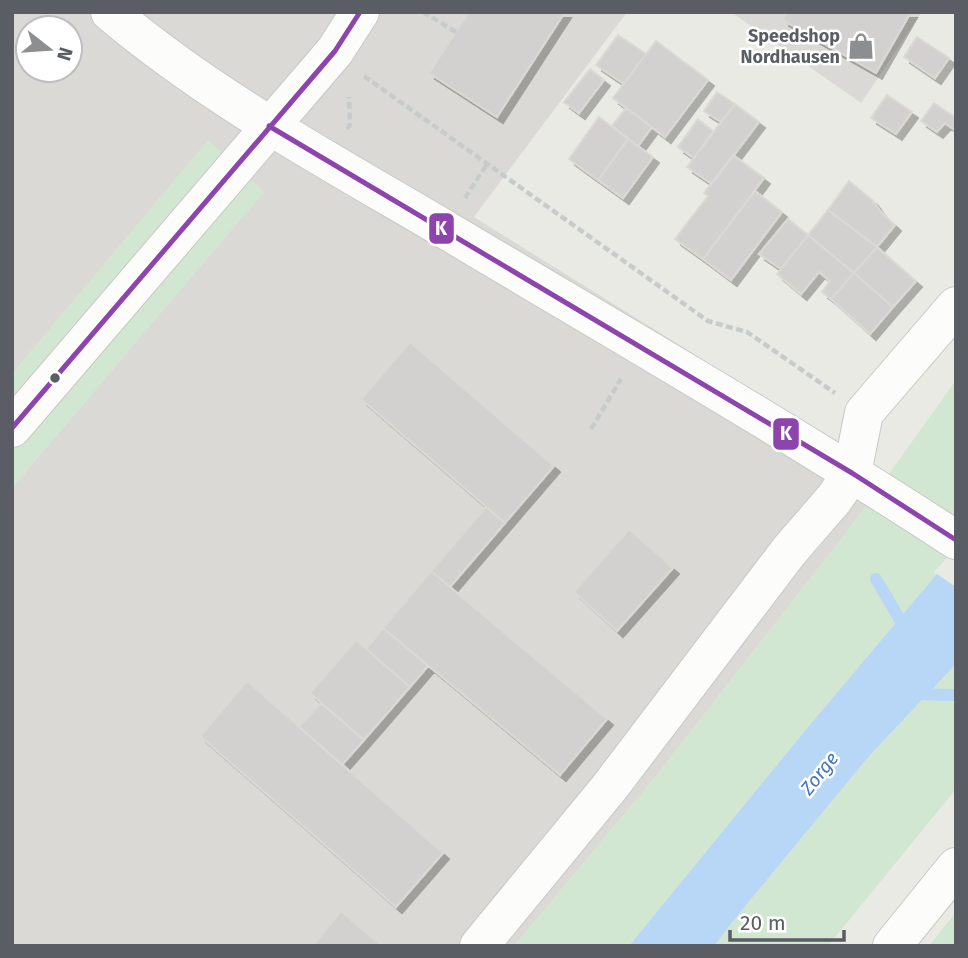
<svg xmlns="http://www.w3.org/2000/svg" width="968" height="958" viewBox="0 0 968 958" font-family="'Fira Sans',sans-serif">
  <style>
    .industrial { fill: #dad9d5; fill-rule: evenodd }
    .green { fill: #d2e7d2 }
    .water { fill: #b8d6f6 }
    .pier { fill: #eaeae5 }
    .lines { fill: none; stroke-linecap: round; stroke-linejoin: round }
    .stream { stroke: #b8d6f6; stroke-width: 12 }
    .building { fill: #d2d1cf; stroke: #dad9d4; stroke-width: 2; filter: url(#shadow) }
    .minor-casing { stroke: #c7c8c7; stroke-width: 40 }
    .path { stroke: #c7ccca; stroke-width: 4.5; stroke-dasharray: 7 3.5; stroke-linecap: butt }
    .minor { stroke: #fcfcfb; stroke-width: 38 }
    .bus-1-casing { stroke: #fff; stroke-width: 10 }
    .bus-1 { stroke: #8e44ad; stroke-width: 5 }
    .bus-dot { fill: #5a5d63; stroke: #fff; stroke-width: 2.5 }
    .labels { text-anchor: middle; stroke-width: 5; stroke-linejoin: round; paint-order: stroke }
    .poi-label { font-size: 18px; font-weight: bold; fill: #5a5d63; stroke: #fff; text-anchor: end }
    .water-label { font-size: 19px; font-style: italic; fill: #4577c1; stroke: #fff }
    .line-badge { stroke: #fff; stroke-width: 2.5 }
    .badge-label { font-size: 19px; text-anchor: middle; font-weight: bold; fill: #fff }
  </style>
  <defs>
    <filter id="shadow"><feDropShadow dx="6" dy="6" stdDeviation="0" flood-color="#0004"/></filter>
  </defs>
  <rect width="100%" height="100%" fill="#eaeae5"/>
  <!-- industrial -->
  <path class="industrial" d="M 12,12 L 627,12 L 474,217 L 888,475 L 853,524 L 652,781 L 514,946 L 12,946 L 12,488 L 263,192 L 208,141 L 12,374 ZM 28,28 L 70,28 L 70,70 L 28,70 Z
    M 731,12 L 922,12 L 861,103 Z"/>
  <!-- green -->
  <path class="green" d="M 208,140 L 264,192 L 12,488 L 12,374 Z
    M 956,380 L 956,551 L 799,738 L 629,946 L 514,946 L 652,781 L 853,524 Z
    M 956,664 L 956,789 L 828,946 L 714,946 L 746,905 L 870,755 Z
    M 956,912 L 956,946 L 929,946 Z"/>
  <!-- water -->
  <path class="water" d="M 956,551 L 956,664 L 870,755 L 746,905 L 714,946 L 629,946 L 799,738 Z"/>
  <!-- pier -->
  <path class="pier" d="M 956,548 L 956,587 L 934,572 Z"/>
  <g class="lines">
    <!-- stream -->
    <path class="stream" d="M 876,579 L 906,630
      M 914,694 L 956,695"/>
  </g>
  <!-- building -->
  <path class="building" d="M 469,12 L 565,12 L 497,117 L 429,73 Z
    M 787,12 L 911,12 L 876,73 L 783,20 Z
    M 618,35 L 646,54 L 624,84 L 596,65 Z
    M 917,37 L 949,58 L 935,78 L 904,57 Z
    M 656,41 L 708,80 L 665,137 L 613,98 Z
    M 590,69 L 604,80 L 579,113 L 564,102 Z
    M 717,92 L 735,104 L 721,122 L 704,111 Z
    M 887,95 L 912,112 L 896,134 L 871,118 Z
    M 934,103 L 956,118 L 955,130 L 945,123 L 937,132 L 921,121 Z
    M 735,104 L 759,122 L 712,184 L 687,167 Z
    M 626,108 L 652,127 L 638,146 L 612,126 Z
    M 599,117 L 628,139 L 598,180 L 569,159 Z
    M 698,119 L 713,131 L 694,158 L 678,147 Z
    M 628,139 L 653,157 L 623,198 L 598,180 Z
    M 733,155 L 764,178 L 703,259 L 675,239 L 708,196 L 704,193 Z
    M 849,181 L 872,200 L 881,212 L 895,225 L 877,247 L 828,210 Z
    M 755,191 L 782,212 L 731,280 L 703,259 Z
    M 828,210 L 877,247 L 854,273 L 808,235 Z
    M 788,219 L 808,235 L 781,269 L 759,254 Z
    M 808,235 L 854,273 L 831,299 L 822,292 L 830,281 L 819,272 L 801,294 L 777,274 Z
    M 877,247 L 916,281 L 893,307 L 854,273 Z
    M 854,273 L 893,307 L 870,334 L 831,299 Z
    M 410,342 L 554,466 L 505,523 L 361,399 Z
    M 486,507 L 505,523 L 450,587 L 431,571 Z
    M 629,529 L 673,568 L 617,631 L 574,592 Z
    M 431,571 L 607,719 L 560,775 L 383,628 Z
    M 383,628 L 428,666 L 410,687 L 366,649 Z
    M 356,640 L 410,687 L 364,740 L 310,693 Z
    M 247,681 L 443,853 L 396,907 L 200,736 Z
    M 321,703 L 364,740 L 342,765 L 299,727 Z
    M 341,911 L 382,946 L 313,946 Z"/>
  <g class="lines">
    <defs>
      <path id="minor" d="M 110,12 C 212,98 331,162 446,230 C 617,332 789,431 956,540
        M 12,428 L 335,51 L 360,12
        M 479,946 L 609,788 L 789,551 L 834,499 L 852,473 L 864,413 L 956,306
        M 892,946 L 956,867"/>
    </defs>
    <!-- minor casing -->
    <use href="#minor" class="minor-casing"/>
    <!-- path -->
    <path class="path" d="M 423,12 L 456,32
      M 364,76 L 708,321 L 747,332 L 835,393
      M 347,129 L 350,125 L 349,97
      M 465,198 L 487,164
      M 591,429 L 621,379"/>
    <!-- minor -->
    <use href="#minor" class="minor"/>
    <defs>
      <path id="bus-1" d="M 269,126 L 852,473 L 956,540
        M 12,428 L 335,51 L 360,12"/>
    </defs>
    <!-- bus-1 casing -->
    <use href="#bus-1" class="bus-1-casing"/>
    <!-- bus-1 -->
    <use href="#bus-1" class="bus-1"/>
  </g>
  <!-- icons -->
  <defs>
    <symbol id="shop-bare" viewBox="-9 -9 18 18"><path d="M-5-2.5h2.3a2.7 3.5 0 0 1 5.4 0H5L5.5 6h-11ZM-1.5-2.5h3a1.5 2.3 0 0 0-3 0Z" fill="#8c8e90" stroke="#fff" stroke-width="2.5" paint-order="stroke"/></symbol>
  </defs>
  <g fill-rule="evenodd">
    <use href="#shop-bare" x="842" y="27" width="38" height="38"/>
  </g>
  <!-- markers -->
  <circle class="bus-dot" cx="55" cy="378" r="6"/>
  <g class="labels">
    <!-- poi labels -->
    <g class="poi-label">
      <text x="840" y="42">Speedshop<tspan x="840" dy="21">Nordhausen</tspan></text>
    </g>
    <!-- water labels -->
    <g class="water-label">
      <text transform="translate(819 773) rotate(-52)" y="7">Zorge</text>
    </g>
  </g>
  <g class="line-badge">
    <rect x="428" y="212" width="27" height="33" rx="7" fill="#8e44ad"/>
    <rect x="772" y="417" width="28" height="34" rx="7" fill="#8e44ad"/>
  </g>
  <g class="badge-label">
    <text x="441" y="235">K</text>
    <text x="786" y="440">K</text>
  </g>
  <!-- border -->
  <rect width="968" height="958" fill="none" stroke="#5a5d63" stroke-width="28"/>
  <!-- north arrow -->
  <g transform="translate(49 49) rotate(107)"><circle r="33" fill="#ffffff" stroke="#bdbec1" stroke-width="2"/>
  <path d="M0-5L12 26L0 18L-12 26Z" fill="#8c8e90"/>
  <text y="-10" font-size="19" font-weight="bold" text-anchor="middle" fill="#5a5d63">N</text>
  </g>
  <!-- scale -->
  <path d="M730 930v10h114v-10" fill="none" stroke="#5a5d63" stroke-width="3.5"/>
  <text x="740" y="930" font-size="21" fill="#5a5d63" stroke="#ffffff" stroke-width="5" paint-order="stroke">20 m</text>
</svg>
